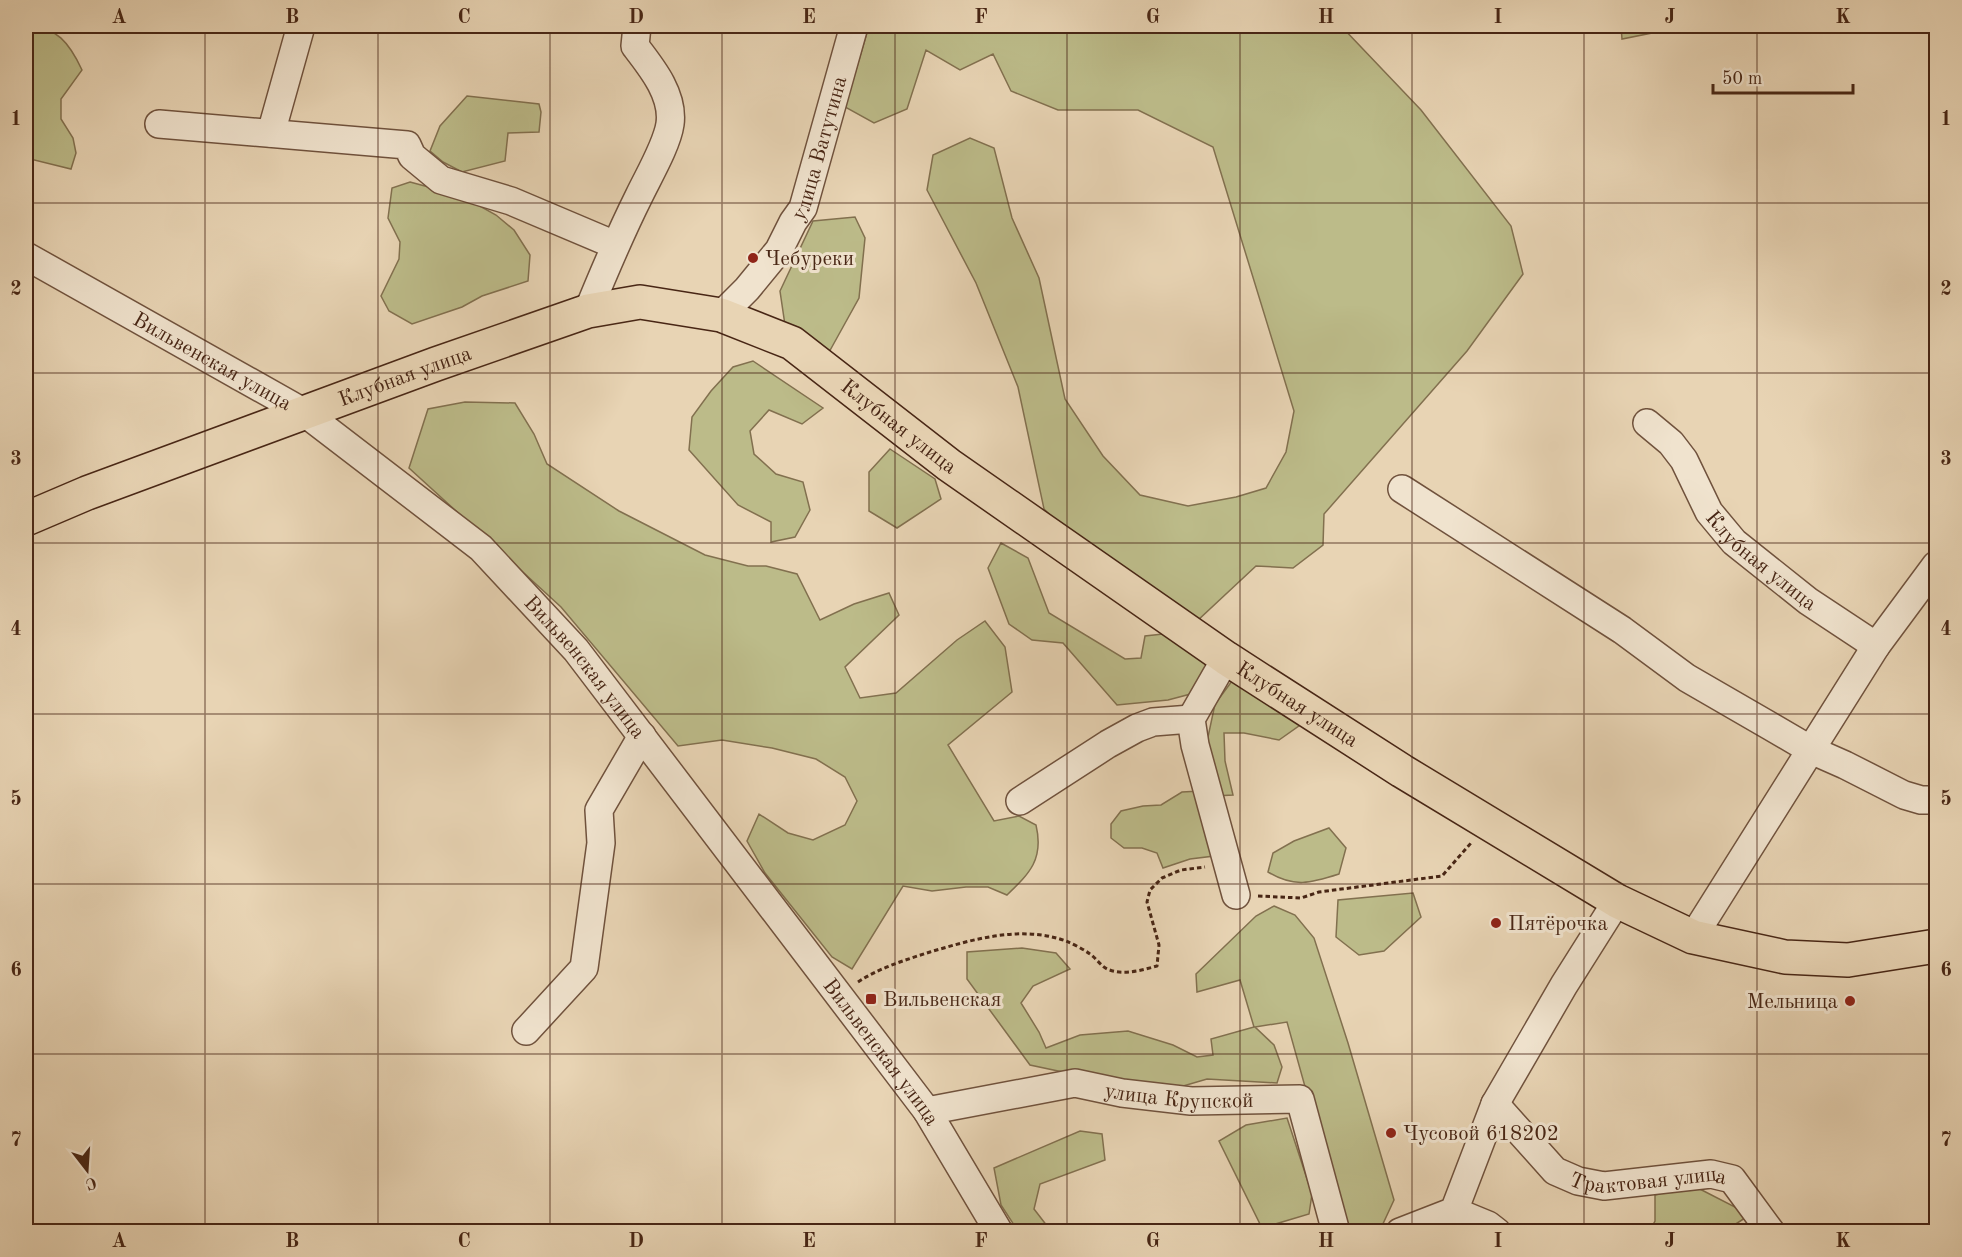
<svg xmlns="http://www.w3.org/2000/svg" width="1962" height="1257" viewBox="0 0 1962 1257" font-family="'Old Standard TT',serif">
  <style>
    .green { fill: #bcbb89; stroke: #82704f; stroke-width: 1.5 }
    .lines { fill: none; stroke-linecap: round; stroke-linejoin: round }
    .minor-casing { stroke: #70523d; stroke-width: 30 }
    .major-casing { stroke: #482615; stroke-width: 36 }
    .path { stroke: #482615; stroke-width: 3; stroke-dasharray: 4.5 3; stroke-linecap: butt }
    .minor { stroke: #f0e3ce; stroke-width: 27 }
    .major { stroke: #e8d4b4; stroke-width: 33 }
    .grid { fill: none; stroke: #482615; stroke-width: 1.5; stroke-opacity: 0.55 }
    .poi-dot { fill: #8f2418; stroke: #f0e3ce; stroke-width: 2 }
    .labels { text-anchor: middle; stroke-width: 6; stroke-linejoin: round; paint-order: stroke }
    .street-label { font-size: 21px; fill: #482615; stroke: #f0e3ce }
    .poi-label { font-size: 21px; fill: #482615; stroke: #f0e3ce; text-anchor: start }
    .neatline { fill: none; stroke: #482615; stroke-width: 2 }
    .grid-label { font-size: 20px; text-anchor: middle; font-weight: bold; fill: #482615 }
  </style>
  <rect width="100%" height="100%" fill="#e8d4b4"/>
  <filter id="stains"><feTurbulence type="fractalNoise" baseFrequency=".00333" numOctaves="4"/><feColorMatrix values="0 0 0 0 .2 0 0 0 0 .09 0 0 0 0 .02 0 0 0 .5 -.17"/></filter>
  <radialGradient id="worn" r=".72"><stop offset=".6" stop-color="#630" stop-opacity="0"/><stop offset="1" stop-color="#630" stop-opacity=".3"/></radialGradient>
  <!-- green -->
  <path class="green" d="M 26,26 C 56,25 70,44 82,70 L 61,99 L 61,119 L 73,138 L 76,153 L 71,169 L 26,158 Z
    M 869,26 L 1341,26 L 1421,110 L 1511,226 L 1523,274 L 1467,351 L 1324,514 L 1323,545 L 1293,568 L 1256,566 L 1197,621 L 1068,533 L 1044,509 L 1018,387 L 976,283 L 927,190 L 933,155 L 970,138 L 994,148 L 1012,218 L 1039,278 L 1065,399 L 1103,456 L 1140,495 L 1188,506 L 1236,497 L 1266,488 L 1286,452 L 1294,411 L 1213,147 L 1138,110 L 1058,110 L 1011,91 L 993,54 L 960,70 L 926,50 L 907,109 L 874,123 L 845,107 Z
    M 1621,26 L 1687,26 L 1622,39 Z
    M 467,96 L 539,104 L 541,112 L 539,132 L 508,133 L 505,161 L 462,172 L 443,162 L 430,151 L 440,126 Z
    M 410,182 L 462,196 L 496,215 L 514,230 L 530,255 L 528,281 L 482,296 L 462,307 L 412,324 L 389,311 L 381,296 L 399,259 L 400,242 L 388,218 L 392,188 Z
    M 855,217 L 865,238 L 859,298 L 828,354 L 785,325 L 780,291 L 813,221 Z
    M 753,361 L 823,408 L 802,424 L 769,410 L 750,431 L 754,454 L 776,474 L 803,482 L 810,510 L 795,537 L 771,542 L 771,522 L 738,505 L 689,450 L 692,417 L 711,391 L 733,367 Z
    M 465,402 L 515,403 L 534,434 L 547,464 L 619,511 L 705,555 L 748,566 L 766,566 L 797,574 L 820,620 L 854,604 L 889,593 L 899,615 L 845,667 L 860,698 L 896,693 L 957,640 L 985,621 L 1005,647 L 1012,692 L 948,745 L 994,821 L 1019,816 L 1036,825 C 1044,859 1030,873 1007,895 L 988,887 L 966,887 L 932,891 L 903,886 L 852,969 L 832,957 L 765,873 L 747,841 L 759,814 L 788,833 L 813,840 L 845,825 L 857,801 L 845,777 L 816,759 L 772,748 L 722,740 L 678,746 L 561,607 L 409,468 L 428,409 Z
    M 890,449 L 935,479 L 941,499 L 897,528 L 869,511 L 869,472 Z
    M 1001,543 L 1028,558 L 1049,613 L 1125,659 L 1141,658 L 1145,636 L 1163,634 L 1212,666 L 1198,692 L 1168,700 L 1117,705 L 1063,643 L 1032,640 L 1009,624 L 988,568 Z
    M 1232,681 L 1303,723 L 1279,740 L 1244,733 L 1224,733 L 1225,761 L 1233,795 L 1214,796 L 1205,751 L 1215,704 Z
    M 1200,791 L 1214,856 L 1190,859 L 1163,868 L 1157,853 L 1142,848 L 1124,848 L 1111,838 L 1111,824 L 1121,811 L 1143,806 L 1161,805 L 1182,792 Z
    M 1329,828 L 1346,848 L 1339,874 C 1311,883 1294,888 1268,872 L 1273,853 L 1294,841 Z
    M 1413,893 L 1421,917 L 1384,951 L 1359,955 L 1336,937 L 1338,900 Z
    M 1274,906 L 1295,915 L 1314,938 L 1348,1043 L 1394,1200 L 1381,1228 L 1369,1231 L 1345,1230 L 1287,1022 L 1255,1027 L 1274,1045 L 1282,1067 L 1277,1083 L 1207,1079 L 1173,1089 L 1105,1081 L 1030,1065 L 967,979 L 967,952 L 1022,948 L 1056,953 L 1070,969 L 1033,986 L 1021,1003 L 1039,1032 L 1046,1048 L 1080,1035 L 1128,1031 L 1173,1045 L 1197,1057 L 1213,1055 L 1211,1039 L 1254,1027 L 1240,980 L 1197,992 L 1196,974 L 1256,916 Z
    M 1287,1118 L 1312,1194 L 1309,1214 L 1262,1228 L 1219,1141 L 1246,1125 Z
    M 1080,1131 L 1102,1134 L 1105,1160 L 1040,1184 L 1034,1209 L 1051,1231 L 1018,1231 L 1001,1205 L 994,1168 Z
    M 1692,1185 L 1737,1208 L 1745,1218 L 1725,1231 L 1649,1232 L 1655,1221 L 1655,1195 Z"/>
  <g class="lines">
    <defs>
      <g id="minor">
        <path d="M 159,124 L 407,145 L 412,156 L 441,180 L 511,201 L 615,245"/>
        <path d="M 271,133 L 301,26"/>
        <path id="s1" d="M 26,256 L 305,413 L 481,548 L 576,650 L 927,1111 L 999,1232"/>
        <path d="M 588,311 C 604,272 620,234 639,196 C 648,177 667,145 670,124 C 674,95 652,68 635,46 L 637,26"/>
        <path id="s2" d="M 721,315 L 747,289 L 779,250 L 793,222 L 803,208 L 854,26"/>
        <path id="s3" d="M 1647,423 L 1671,443 L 1684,460 L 1709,512 L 1734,542 L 1808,601 L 1876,646"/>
        <path d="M 1402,489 L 1622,630 L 1687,678 L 1770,726 L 1811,750 L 1845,765 L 1904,795 L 1921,800 L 1936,800"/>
        <path d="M 1226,658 L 1191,719 L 1195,745 L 1236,895"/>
        <path d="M 1020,801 L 1108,744 L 1137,728 L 1153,722 L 1191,719"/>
        <path d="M 1693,937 L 1876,646 L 1936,565"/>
        <path d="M 526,1031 L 584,968 L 601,843 L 599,810 L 642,736"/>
        <path id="s4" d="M 1495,1104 L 1555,1171 L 1578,1181 L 1604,1186 L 1711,1174 L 1732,1179 L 1771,1232"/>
        <path id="s5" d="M 927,1111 L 1075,1083 L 1122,1093 L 1191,1101 L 1300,1099 L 1336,1232"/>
        <path d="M 1454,1211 L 1488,1225 L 1497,1232"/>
        <path d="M 1400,1232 L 1454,1211 L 1495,1104 L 1564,985 L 1617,901"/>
      </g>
      <g id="major">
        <path id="s6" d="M 26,519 L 87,493 L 436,364 L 588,311 L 640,302 L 721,315 L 792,343 L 949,465 L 1226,658 L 1402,771 L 1617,901 L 1693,937 L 1785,957 L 1848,960 L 1936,946"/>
      </g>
    </defs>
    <!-- minor casing -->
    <use href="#minor" class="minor-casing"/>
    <!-- major casing -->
    <use href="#major" class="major-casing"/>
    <!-- path -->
    <path class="path" d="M 1258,896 L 1301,898 L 1319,892 L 1442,876 L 1471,843
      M 858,982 C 879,968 905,960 930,952 C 974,939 1021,925 1066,941 C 1073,944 1083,949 1090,954 C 1096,958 1101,966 1107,969 C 1123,976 1142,970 1157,966 L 1159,945 L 1147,902 L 1150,890 L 1162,878 L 1181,870 L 1205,867"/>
    <!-- minor -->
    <use href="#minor" class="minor"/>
    <!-- major -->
    <use href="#major" class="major"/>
  </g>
  <!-- grid -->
  <path class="grid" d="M 205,26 L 205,1232M 378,26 L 378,1232M 550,26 L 550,1232M 722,26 L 722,1232M 895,26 L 895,1232M 1067,26 L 1067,1232M 1240,26 L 1240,1232M 1412,26 L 1412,1232M 1584,26 L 1584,1232M 1757,26 L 1757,1232M 26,203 L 1936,203M 26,373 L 1936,373M 26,543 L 1936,543M 26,714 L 1936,714M 26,884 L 1936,884M 26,1054 L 1936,1054"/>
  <!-- markers -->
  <g class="poi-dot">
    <circle cx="753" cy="258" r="6"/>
    <circle cx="1496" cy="923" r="6"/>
    <rect x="865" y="993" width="12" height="12" rx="3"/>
    <circle cx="1850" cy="1001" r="6"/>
    <circle cx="1391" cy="1133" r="6"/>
  </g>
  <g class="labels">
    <!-- street labels -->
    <g class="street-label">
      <text dy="7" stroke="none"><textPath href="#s2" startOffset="198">улица Ватутина</textPath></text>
      <text dy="7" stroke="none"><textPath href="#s1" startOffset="214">Вильвенская улица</textPath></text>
      <text dy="7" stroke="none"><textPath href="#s6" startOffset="405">Клубная улица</textPath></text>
      <text dy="7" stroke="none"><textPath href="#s6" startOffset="946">Клубная улица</textPath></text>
      <text dy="7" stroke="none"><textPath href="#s3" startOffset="182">Клубная улица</textPath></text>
      <text dy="7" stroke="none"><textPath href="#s1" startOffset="700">Вильвенская улица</textPath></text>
      <text dy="7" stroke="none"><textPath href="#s6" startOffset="1432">Клубная улица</textPath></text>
      <text dy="7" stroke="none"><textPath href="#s1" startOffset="1186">Вильвенская улица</textPath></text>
      <text dy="7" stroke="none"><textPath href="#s5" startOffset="256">улица Крупской</textPath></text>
      <text dy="7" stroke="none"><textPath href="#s4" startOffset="186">Трактовая улица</textPath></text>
    </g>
    <!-- poi labels -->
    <g class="poi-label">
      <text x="765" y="265">Чебуреки</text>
      <text x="1508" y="930">Пятёрочка</text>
      <text x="883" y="1006">Вильвенская</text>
      <text x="1838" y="1008" text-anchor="end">Мельница</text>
      <text x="1403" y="1140">Чусовой 618202</text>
    </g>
  </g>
  <!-- margin -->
  <rect width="1962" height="1257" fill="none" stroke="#e8d4b4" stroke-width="66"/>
  <!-- north arrow -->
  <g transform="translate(87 1170) rotate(163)" stroke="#f0e3ce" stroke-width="4.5" paint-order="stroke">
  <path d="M0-4.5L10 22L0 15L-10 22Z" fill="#482615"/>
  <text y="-9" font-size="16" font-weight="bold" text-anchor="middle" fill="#482615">С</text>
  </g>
  <!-- scale -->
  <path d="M1713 84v9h140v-9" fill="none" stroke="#482615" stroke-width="3"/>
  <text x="1722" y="84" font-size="18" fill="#482615" stroke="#f0e3ce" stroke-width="4.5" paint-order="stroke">50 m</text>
  <rect x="33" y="33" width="1896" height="1191" class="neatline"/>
  <g class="grid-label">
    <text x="119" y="23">A</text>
    <text x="292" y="23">B</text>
    <text x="464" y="23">C</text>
    <text x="636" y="23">D</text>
    <text x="809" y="23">E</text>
    <text x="981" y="23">F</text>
    <text x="1153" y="23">G</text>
    <text x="1326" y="23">H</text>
    <text x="1498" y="23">I</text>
    <text x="1670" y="23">J</text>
    <text x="1843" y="23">K</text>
    <text x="16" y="125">1</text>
    <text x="1946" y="125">1</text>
    <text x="16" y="295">2</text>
    <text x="1946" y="295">2</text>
    <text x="16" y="465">3</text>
    <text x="1946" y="465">3</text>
    <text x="16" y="635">4</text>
    <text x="1946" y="635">4</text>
    <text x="16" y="805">5</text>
    <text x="1946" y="805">5</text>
    <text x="16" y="976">6</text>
    <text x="1946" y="976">6</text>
    <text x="16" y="1146">7</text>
    <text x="1946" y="1146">7</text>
    <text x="119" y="1247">A</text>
    <text x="292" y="1247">B</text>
    <text x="464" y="1247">C</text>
    <text x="636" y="1247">D</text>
    <text x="809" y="1247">E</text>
    <text x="981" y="1247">F</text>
    <text x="1153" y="1247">G</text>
    <text x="1326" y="1247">H</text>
    <text x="1498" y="1247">I</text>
    <text x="1670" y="1247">J</text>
    <text x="1843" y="1247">K</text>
  </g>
  <rect width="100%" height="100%" filter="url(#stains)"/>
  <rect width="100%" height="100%" fill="url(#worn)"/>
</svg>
